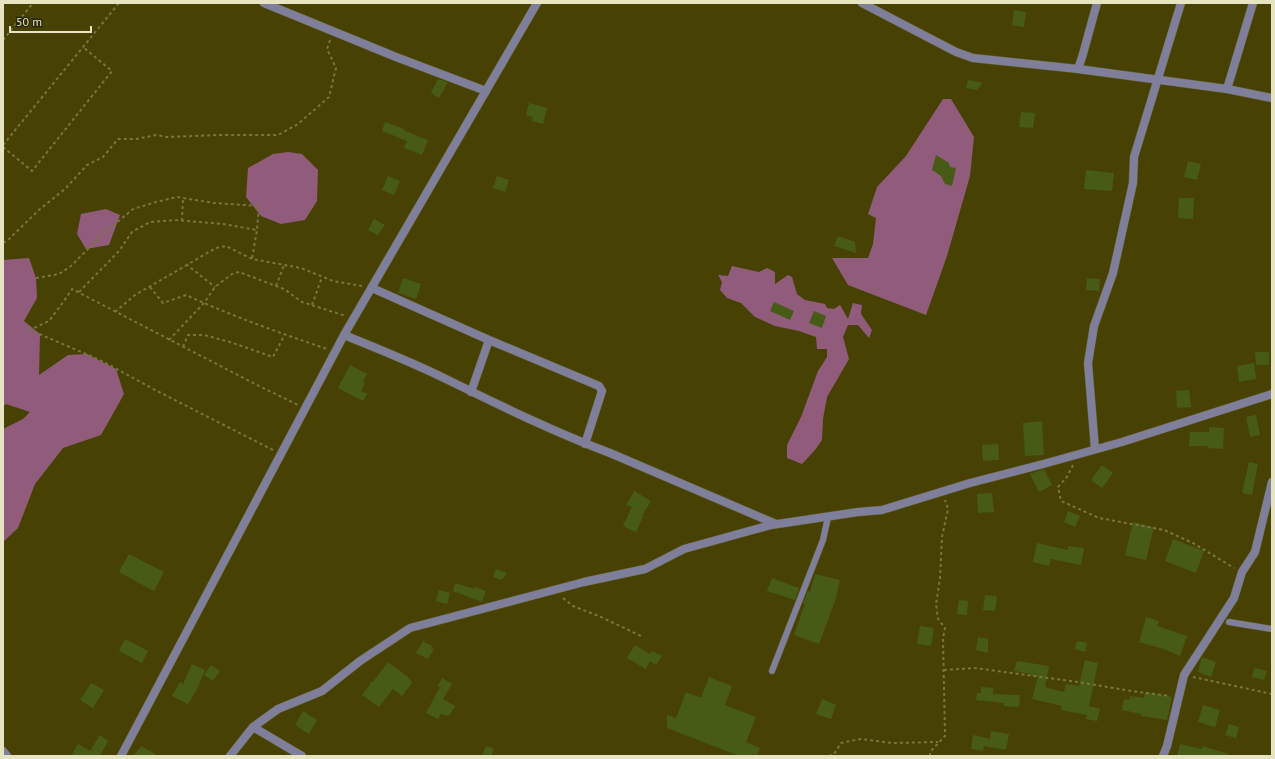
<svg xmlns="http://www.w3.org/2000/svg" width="1275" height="759" viewBox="0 0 1275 759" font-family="'PT Sans',sans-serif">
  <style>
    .forest { fill: #915c7b }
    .building { fill: #475b17 }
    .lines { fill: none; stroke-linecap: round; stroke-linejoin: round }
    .service-casing { stroke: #645f26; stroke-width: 7 }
    .minor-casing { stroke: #645f26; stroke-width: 9 }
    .tertiary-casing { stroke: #645f26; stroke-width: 9 }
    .path { stroke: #79753f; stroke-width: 2; stroke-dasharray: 3 3; stroke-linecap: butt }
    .service { stroke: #7f7f9c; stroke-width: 6 }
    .minor { stroke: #7f7f9c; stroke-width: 8 }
    .tertiary { stroke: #7f7f9c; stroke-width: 8 }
  </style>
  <rect width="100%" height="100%" fill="#474204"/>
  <!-- forest -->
  <path class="forest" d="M 943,99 L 951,99 L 974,137 L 970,176 L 947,256 L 926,315 L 848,285 L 832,258 L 868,258 L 873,244 L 876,218 L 868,214 L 877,187 L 906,156 Z
    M 288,152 L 302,154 L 318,170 L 317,201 L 305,220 L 281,224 L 261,216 L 246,197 L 248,168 L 273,154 Z
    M 106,209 L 120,215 L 109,245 L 86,249 L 77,234 L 81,214 Z
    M 29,258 L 36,278 L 37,298 L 24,321 L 40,334 L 39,375 L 68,355 L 87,354 L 116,369 L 124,394 L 101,435 L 63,448 L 35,484 L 18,528 L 3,542 L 3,429 L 23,419 L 30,412 L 6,404 L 3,406 L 3,260 Z
    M 732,266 L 759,272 L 767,268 L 775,272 L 775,284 L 788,275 L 792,277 L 797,294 L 805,300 L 825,304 L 827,308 L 834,309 L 840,305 L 848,319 L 853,303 L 862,305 L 861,314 L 872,330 L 869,338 L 858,325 L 848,325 L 843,337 L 849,359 L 827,397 L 823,419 L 822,440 L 815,450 L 802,464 L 787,458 L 787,445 L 801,417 L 818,371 L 827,357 L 827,349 L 817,349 L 816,337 L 799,331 L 775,326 L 755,317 L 741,303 L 727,298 L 720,290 L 722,282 L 718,275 L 728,276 Z"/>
  <!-- building -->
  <path class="building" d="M 1014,10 L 1026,12 L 1024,27 L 1012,25 Z
    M 438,79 L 448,82 L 439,98 L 431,93 Z
    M 968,80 L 983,83 L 977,90 L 966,88 Z
    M 529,103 L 547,108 L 543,124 L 532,121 L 533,117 L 526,115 Z
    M 1021,112 L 1035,113 L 1033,128 L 1019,127 Z
    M 385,122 L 404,129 L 403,130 L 428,140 L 422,155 L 404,148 L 407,141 L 382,131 Z
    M 936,155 L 949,163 L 950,167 L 956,168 L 952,186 L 945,184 L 941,176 L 932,170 Z
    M 1188,161 L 1201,164 L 1197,180 L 1184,177 Z
    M 1086,170 L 1114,173 L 1112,191 L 1084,189 Z
    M 388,176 L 400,181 L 394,195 L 382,190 Z
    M 497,176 L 509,180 L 505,192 L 493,188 Z
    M 1179,198 L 1194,198 L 1193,219 L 1178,218 Z
    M 374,219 L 385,225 L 378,235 L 368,230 Z
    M 838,236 L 855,242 L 856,253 L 834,246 Z
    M 403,278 L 421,284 L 416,299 L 398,293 Z
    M 1087,278 L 1100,279 L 1099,291 L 1086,290 Z
    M 774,302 L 794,311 L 790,320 L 770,311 Z
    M 814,311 L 826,316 L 822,328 L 809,323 Z
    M 1255,352 L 1269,352 L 1269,365 L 1256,365 Z
    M 1254,363 L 1256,379 L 1239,382 L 1237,366 Z
    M 350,365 L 367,374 L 363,382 L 365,383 L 361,391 L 367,394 L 363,401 L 338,388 Z
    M 1189,390 L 1191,407 L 1177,408 L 1176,391 Z
    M 1256,415 L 1260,435 L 1250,437 L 1246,417 Z
    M 1042,421 L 1044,455 L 1025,456 L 1023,423 Z
    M 1209,427 L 1224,428 L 1223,449 L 1207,448 L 1208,446 L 1189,446 L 1190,432 L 1209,432 Z
    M 998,444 L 999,460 L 983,461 L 982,445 Z
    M 1249,462 L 1258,464 L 1252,495 L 1242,493 Z
    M 1102,465 L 1113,473 L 1102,488 L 1091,480 Z
    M 1044,469 L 1052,485 L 1039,492 L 1030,474 Z
    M 634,491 L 651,501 L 642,516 L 643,517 L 636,532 L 623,526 L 632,507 L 626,505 Z
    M 992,493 L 994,512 L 978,513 L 977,494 Z
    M 1068,511 L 1080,516 L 1075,527 L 1064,522 Z
    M 1133,522 L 1154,527 L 1146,560 L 1125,555 Z
    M 1173,539 L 1204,551 L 1196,573 L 1165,561 Z
    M 1037,543 L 1068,550 L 1068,546 L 1084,548 L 1081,565 L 1051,559 L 1049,566 L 1033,562 Z
    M 129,554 L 164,572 L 154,591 L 119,572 Z
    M 496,569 L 507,573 L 502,580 L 493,577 Z
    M 815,574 L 840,580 L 836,598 L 819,644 L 794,635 L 805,604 L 803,603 L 808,591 L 810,592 Z
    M 772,578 L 799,588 L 795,600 L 767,591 Z
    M 455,583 L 474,589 L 475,587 L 486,591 L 482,602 L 453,591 Z
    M 439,590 L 450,593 L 447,604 L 436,601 Z
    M 985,595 L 997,596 L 995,611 L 983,610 Z
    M 959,600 L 968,601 L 967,615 L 957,614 Z
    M 1146,617 L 1159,621 L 1157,626 L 1187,636 L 1180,656 L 1164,649 L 1139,642 Z
    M 920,626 L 934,628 L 931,646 L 917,644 Z
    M 978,637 L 988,639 L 988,653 L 976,650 Z
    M 125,639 L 148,651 L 142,663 L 119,651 Z
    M 423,641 L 432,646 L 431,648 L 434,649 L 428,659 L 416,653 Z
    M 1077,641 L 1087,643 L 1085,652 L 1075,649 Z
    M 635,645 L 650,654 L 652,651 L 662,656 L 656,665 L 650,661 L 646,669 L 627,658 Z
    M 1202,657 L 1216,662 L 1211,677 L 1198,672 Z
    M 1085,660 L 1098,663 L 1089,706 L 1100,709 L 1097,721 L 1086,719 L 1087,715 L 1061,710 L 1062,706 L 1032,699 L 1038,677 L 1031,676 L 1031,674 L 1014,671 L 1017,661 L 1049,666 L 1045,687 L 1064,692 L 1066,684 L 1079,686 Z
    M 388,662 L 408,677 L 412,683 L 402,696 L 393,689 L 379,707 L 362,695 L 372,681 L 373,682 Z
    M 192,664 L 205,670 L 196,691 L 188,704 L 172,696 L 180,682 L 183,684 Z
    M 211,665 L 220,671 L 213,681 L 204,675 Z
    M 1254,668 L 1267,671 L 1264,680 L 1252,677 Z
    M 709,677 L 732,686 L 725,705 L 756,717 L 746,742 L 760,748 L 757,756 L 739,756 L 667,728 L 667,715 L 676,718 L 686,692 L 701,698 Z
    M 442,678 L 452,684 L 443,699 L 455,706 L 449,716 L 441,714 L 438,719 L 426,713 L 440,687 L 438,686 Z
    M 91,683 L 104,690 L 93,708 L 80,700 Z
    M 981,687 L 993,688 L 993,694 L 1020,695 L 1019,707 L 1004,706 L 1004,703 L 976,700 L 977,693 L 981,693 Z
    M 1145,692 L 1172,697 L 1167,720 L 1141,716 L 1141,714 L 1122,710 L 1124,699 L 1129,700 L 1130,696 L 1144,698 Z
    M 822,699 L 836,705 L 831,719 L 816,714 Z
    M 1203,705 L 1220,710 L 1215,727 L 1198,722 Z
    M 303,711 L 317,720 L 309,734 L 295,725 Z
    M 1229,724 L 1239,727 L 1236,738 L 1225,735 Z
    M 991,731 L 1009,734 L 1006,750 L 984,746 L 983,751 L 971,749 L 973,735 L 990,739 Z
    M 100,735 L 108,741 L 100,756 L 71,756 L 78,744 L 90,751 Z
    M 1180,744 L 1202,749 L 1203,746 L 1228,754 L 1228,756 L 1177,756 Z
    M 141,746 L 159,756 L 133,756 Z
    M 486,746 L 494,749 L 491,756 L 482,756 Z"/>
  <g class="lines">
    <defs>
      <path id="service" d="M 1229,622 L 1272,629
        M 772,671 L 823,540 L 828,517"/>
      <path id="minor" d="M 264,3 L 396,57 L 486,91
        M 862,3 L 956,52 L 973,58 L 1078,69 L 1227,89 L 1272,98
        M 1078,69 L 1083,54 L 1097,3
        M 1227,89 L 1253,3
        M 372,288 L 489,340 L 599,386 L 602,391 L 585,444
        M 344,335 C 379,349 414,363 448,380 C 501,406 554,432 610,453 L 776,524
        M 471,392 L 489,340
        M 1095,449 L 1088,363 L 1094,326 L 1113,273 L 1133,183 L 1134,157 L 1181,3
        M 253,727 L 302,756
        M 3,751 L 7,756
        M 230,756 L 253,727 L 278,709 L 322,691 L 360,661 L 410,628 L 584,582 L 645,569 L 684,549 L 771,525 L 858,512 L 882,510 L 970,483 L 1047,463 L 1122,442 L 1272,394
        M 1163,756 L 1167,746 L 1184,675 L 1234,598 L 1242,572 L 1255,552 L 1272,482"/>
      <path id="tertiary" d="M 121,756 L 344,335 L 537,3"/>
    </defs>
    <!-- service casing -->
    <use href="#service" class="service-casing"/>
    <!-- minor casing -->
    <use href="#minor" class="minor-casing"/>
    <!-- tertiary casing -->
    <use href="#tertiary" class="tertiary-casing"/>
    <!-- path -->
    <path class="path" d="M 3,40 L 33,3
      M 3,145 L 119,3
      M 3,147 L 32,171 L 112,71 L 83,47
      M 182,221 L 183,198
      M 3,243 L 9,239 L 40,209 L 65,189 L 87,165 L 103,157 L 118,139 L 136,139 L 156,135 L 167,137 L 218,135 L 278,135 L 298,124 L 329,97 L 336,68 L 327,49 L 330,40
      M 186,264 L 215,287
      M 36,278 L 59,274 L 71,266 L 103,234 L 133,209 L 156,202 L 177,197 L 214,203 L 259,206 L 257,230
      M 276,286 L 284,265
      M 150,287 L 163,303 L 186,295 C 232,316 280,333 327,349
      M 79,292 L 119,251 L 132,232 L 150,222 L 175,220 L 223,224 L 257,230 L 252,259
      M 312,305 L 322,277
      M 115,312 L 135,295 L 216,248 L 226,246 L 252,259 L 301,268 L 333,281 L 362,286
      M 169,340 L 204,303 L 215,287 L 232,274 L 239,272 L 284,289 L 302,302 L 346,316
      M 183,347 L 188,335 L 204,335 L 230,342 L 273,357 L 285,334
      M 273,450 L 159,392 L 100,360 L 30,330 L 49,321 L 64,301 L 72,289 L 259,386 L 298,405
      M 1073,465 L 1067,477 L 1058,487 L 1061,501 L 1099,518 L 1164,530 L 1193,543 L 1234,568
      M 563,598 L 573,606 L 601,617 L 641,636
      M 944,670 L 975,668 L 1078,682 L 1131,691 L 1170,696
      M 1193,677 L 1272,694
      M 829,756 L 834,754 L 841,743 L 860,739 L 893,743 L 938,742
      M 930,756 L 930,752 L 945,736 L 943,638 L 945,628 L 938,619 L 936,604 L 940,579 L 942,537 L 948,509 L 945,500"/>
    <!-- service -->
    <use href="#service" class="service"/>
    <!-- minor -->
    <use href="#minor" class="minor"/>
    <!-- tertiary -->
    <use href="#tertiary" class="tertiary"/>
  </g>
  <!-- border -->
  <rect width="1275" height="759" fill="none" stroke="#e7e5c1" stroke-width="8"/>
  <!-- scale -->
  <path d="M10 26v6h81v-6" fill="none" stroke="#e7e5c1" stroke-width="2"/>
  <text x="16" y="26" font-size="12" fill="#e7e5c1" stroke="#2b2809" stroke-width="3" paint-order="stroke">50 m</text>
</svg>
